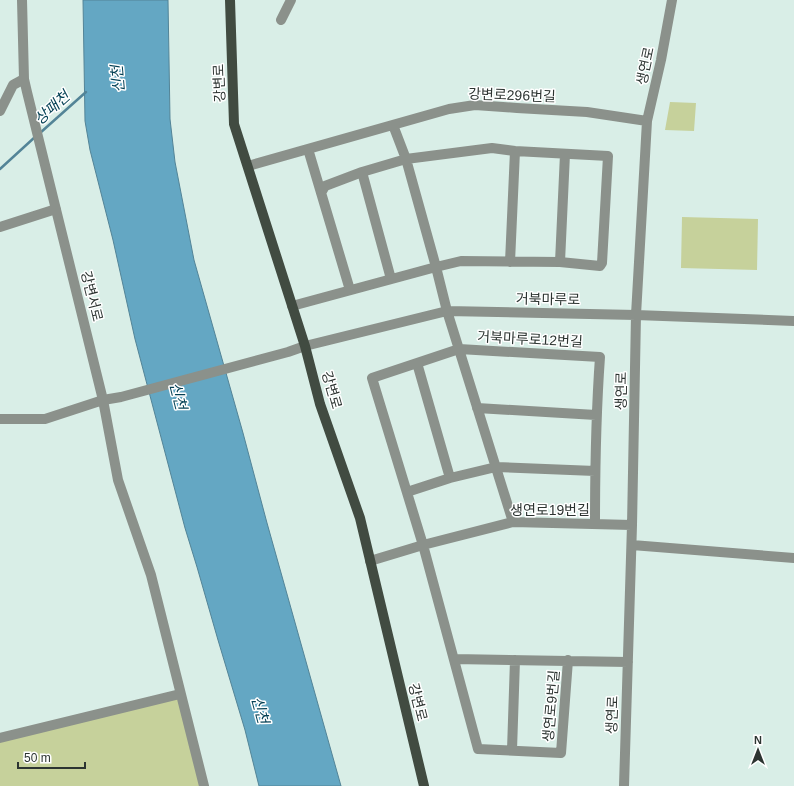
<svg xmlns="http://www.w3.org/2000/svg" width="794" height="786" viewBox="0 0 794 786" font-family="Arial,'Noto Sans KR',sans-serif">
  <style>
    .green { fill: #c6d19b }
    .water { fill: #64a7c3; stroke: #538497 }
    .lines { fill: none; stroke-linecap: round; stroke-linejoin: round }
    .stream { stroke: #538497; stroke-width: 2.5 }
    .minor { stroke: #8b918b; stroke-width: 10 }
    .major { stroke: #414b41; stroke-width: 10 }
    .labels { text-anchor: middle; stroke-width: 3; stroke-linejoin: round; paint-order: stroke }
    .street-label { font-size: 14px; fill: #2c3431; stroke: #fff }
    .water-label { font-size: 15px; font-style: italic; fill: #023f53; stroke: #fff }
  </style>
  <rect width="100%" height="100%" fill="#d9eee7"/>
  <!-- green -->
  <path class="green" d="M 670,102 L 696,103 L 694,131 L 665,130 Z
    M 682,217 L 758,219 L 757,270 L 681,268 Z
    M 180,696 L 202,786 L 0,786 L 0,740 Z"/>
  <!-- water -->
  <path class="water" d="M 83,0 L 168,0 L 170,119 L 175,162 L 194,260 L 243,433 L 267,523 L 341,786 L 259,786 L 245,730 L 218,640 L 197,567 L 185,528 L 135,339 L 113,240 L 90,150 L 85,121 Z"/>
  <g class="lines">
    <!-- stream -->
    <path class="stream" d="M 40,133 L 86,92
      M 0,169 L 35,137"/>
    <!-- minor -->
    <path class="minor" d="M 22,0 L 24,79 L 27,92 L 103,400 L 118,480 L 151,575 L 204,786
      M 281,20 L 291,0
      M 0,111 L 13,85 L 24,79
      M 393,125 L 406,159 L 436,267 L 447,311 L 513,522
      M 308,149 L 350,290
      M 248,166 L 449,109 L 475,105 L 517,108 L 587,112 L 647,121
      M 321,193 L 325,186 L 362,172
      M 0,227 L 56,209
      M 510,262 L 515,151
      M 560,262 L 565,154
      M 292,306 L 436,267 L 461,261 L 560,262 L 600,266 L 602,263 L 608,156 L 515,151 L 492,148 L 406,159 L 362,172 L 391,279
      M 417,363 L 450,478
      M 477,408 L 596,415
      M 0,419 L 45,419 L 103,400 L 121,397 L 288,352 L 305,346 L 447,311 L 636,315 L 794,321
      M 407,492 L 450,478 L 496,467 L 595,471
      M 632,545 L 794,558
      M 370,561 L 423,545 L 513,522 L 632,525
      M 454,659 L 628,662
      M 568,660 L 561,753 L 478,749 L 423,545 L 372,378 L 459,349 L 600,357 C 596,413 595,468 595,524
      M 0,738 L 180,694
      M 512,750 L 515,660
      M 624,786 L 632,525 L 636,315 L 647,121 L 661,60 L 672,0"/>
    <!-- major -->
    <path class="major" d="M 230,0 L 234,124 L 305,346 L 320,404 L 360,518 L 424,786"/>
  </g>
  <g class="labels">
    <!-- street labels -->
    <g class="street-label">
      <text transform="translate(645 66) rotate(-78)" y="5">생연로</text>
      <text transform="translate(219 83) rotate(-92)" y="5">강변로</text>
      <text transform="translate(512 95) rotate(2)" y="5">강변로296번길</text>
      <text transform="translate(92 296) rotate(76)" y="5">강변서로</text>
      <text transform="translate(548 299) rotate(1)" y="5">거북마루로</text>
      <text transform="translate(530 339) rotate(3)" y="5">거북마루로12번길</text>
      <text transform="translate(332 390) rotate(74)" y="5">강변로</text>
      <text transform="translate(621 391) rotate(-89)" y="5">생연로</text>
      <text x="550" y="515">생연로19번길</text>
      <text transform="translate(418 702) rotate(76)" y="5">강변로</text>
      <text transform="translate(551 706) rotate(-85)" y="5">생연로9번길</text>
      <text transform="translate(612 715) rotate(-88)" y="5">생연로</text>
    </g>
    <!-- water labels -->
    <g class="water-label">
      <text transform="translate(118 79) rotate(-95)" y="5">신천</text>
      <text transform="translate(52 108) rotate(-42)" y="5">상패천</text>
      <text transform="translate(178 396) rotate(76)" y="5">신천</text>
      <text transform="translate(260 710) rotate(75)" y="5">신천</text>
    </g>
  </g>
  <!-- north arrow -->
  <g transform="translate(758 750)" stroke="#ffffff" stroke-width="3" paint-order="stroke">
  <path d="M0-3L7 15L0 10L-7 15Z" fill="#2c3431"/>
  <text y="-6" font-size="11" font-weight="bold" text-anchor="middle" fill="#2c3431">N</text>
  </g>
  <!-- scale -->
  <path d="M18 762v6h67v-6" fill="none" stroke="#2c3431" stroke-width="2"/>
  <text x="24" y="762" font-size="12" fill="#2c3431" stroke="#ffffff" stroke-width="3" paint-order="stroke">50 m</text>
</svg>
